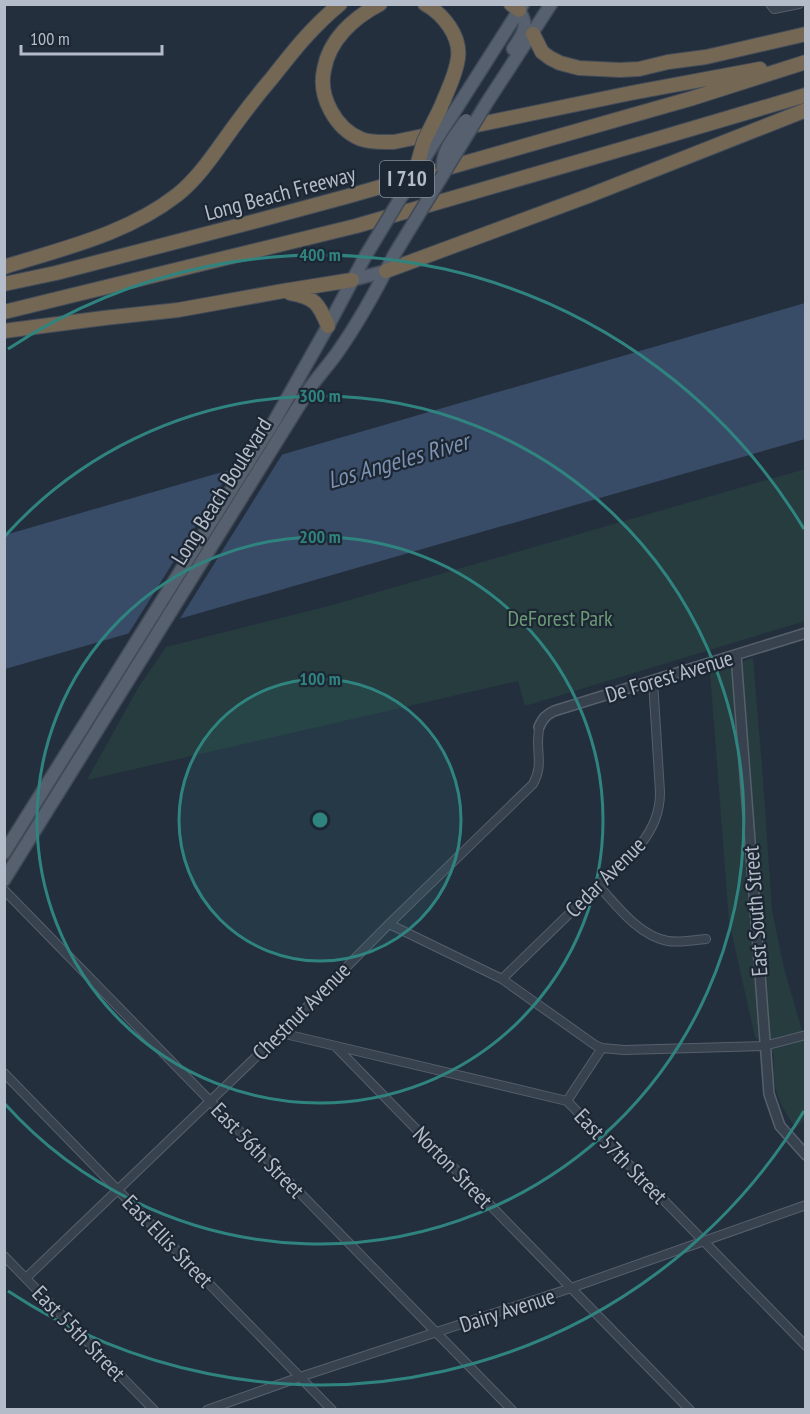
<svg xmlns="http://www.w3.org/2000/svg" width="810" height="1414" viewBox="0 0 810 1414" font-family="'PT Sans Narrow',sans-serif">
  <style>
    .green { fill: #263c3f }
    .water { fill: #394c67 }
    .pier { fill: #242f3e }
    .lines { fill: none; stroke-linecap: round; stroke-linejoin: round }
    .minor-casing { stroke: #565f6c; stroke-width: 10 }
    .tertiary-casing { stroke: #565f6c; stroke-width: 12 }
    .primary-casing { stroke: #414a57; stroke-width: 15 }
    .motorway-casing { stroke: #434c59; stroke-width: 16 }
    .minor { stroke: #38414e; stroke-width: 8 }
    .tertiary { stroke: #38414e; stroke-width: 9 }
    .primary { stroke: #56606e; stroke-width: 12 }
    .motorway { stroke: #746855; stroke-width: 14 }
    .primary-bridge-casing { stroke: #414a57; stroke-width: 15; stroke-linecap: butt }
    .motorway-bridge-casing { stroke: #434c59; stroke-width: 16; stroke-linecap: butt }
    .primary-bridge { stroke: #56606e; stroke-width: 12 }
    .motorway-bridge { stroke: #746855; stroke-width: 14 }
    .ring { fill: none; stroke: #308480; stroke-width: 3 }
    .labels { text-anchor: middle; stroke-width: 4.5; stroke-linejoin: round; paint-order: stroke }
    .shield { fill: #1d2633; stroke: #878f9c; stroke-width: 1.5 }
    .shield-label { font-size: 21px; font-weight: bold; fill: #b4bcc9 }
    .street-label { font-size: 22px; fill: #b4bcc9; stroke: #1d2633 }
    .park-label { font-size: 22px; fill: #6b9a76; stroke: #1d2633 }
    .water-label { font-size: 24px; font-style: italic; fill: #7c92b1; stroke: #1d2633 }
    .centre { fill: #308480; stroke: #1d2633; stroke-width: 3 }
    .ring-label { font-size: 18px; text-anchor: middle; font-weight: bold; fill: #308480; stroke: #1d2633; stroke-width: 4.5; stroke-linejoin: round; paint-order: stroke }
  </style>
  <rect width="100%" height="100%" fill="#242f3e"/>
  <!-- green -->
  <path class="green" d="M 805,469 L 805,621 L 525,706 L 518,681 L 87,780 L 138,688 L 166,647 L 329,606 Z
    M 753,658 L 763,780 L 772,910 L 784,968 L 805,1041 L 805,1119 L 796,1128 C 777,1102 772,1087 774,1055 L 755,1037 L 729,921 L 710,672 Z"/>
  <!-- water -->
  <path class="water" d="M 805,303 L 805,439 L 5,669 L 5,535 Z"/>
  <!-- pier -->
  <path class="pier" d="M 285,450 L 178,622 L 127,636 L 234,465 Z"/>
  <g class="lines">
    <defs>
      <path id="minor" d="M 770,4 L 774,9 L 799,4
        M 598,885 C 617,906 639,936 668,941 C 680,943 693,940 706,939
        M 4,890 L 512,1410
        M 389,924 L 502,979 L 595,1045 L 602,1048 L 624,1050 L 764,1046 L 806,1035
        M 502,979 L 641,844 C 653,828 660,813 660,792 L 653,681
        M 281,1033 L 567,1101 L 806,1346
        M 337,1048 L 690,1410
        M 4,1073 L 332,1410
        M 567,1101 L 602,1048
        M 4,1256 L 154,1410
        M 26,1278 L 281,1033 L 389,924 L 533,784 C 542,767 538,759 538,741 C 538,737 539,731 539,727
        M 207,1410 L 300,1377 L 571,1288 L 806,1205"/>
      <path id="tertiary" d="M 736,655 L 769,1094 L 780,1126 L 806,1155
        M 539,727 C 543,718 546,715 554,711 L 806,633"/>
      <path id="primary" d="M 513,49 C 523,33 530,27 519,10
        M 486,104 L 551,4
        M 458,106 L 523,4
        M 352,280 L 386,271
        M 4,853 L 275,420 L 328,326 L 366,255
        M 4,880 L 308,391 C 317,377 328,366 337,353 C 359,322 377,289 394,255"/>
      <path id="motorway" d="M 380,4 C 353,18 329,40 324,70 C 318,97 336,129 361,139 C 372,143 383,142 394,142 L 631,93 L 760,69
        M 425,4 C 443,14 461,36 458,58 C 456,75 447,91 441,107
        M 511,4 L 519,10
        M 533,34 L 542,52 L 550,58 L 560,63 L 579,68 L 620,70 L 639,69 L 668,62 L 706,57 L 806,34
        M 4,267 C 64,248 127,234 177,195 C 202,175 219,146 238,121 C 249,106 260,92 272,78 C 294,50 312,27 340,4
        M 386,271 L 588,196 L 806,110
        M 4,284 L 56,273 L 256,221 L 345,197 L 693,98 L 806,62
        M 290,293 C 315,297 319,304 328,326
        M 4,312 L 356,226 L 650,141 L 806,95
        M 4,331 L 104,318 L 178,310 L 283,291 L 352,280"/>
    </defs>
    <!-- minor casing -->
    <use href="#minor" class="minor-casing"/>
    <!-- tertiary casing -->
    <use href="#tertiary" class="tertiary-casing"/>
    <!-- primary casing -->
    <use href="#primary" class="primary-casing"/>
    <!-- motorway casing -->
    <use href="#motorway" class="motorway-casing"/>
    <!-- minor -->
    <use href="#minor" class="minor"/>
    <!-- tertiary -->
    <use href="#tertiary" class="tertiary"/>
    <!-- primary -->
    <use href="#primary" class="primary"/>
    <!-- motorway -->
    <use href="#motorway" class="motorway"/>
    <defs>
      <path id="primary-bridge" d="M 443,168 C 441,150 457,134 466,120
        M 366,255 L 432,146 L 458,106
        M 394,255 L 486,104"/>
      <path id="motorway-bridge" d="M 415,173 L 424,141 L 441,107"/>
    </defs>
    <!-- primary-bridge casing -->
    <use href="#primary-bridge" class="primary-bridge-casing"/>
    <!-- motorway-bridge casing -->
    <use href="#motorway-bridge" class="motorway-bridge-casing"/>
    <!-- primary-bridge -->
    <use href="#primary-bridge" class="primary-bridge"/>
    <!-- motorway-bridge -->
    <use href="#motorway-bridge" class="motorway-bridge"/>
  </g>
  <!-- distance rings -->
  <circle cx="320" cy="820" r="141" fill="#308480" fill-opacity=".12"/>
  <g class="ring">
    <circle cx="320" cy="820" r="141"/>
    <circle cx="320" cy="820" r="283"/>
    <path d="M5 536A424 424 0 1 1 5 1104"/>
    <path d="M804 1111A565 565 0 0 1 8 1291M8 349A565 565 0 0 1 804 529"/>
  </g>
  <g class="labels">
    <!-- shield labels -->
    <rect class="shield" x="380" y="161" width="54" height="36" rx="4.5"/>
    <g class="shield-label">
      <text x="407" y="186">I 710</text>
    </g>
    <!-- street labels -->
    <g class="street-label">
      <text transform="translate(280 193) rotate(-15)" y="8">Long Beach Freeway</text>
      <text transform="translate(221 491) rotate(-58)" y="8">Long Beach Boulevard</text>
      <text transform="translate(669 676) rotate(-17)" y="8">De Forest Avenue</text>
      <text transform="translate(605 877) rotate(-45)" y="8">Cedar Avenue</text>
      <text transform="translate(755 911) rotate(-94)" y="8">East South Street</text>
      <text transform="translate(301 1011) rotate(-45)" y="8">Chestnut Avenue</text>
      <text transform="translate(258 1150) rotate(46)" y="8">East 56th Street</text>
      <text transform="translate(621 1156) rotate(46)" y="8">East 57th Street</text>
      <text transform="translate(453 1167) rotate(46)" y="8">Norton Street</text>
      <text transform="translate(168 1241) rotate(46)" y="8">East Ellis Street</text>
      <text transform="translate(507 1310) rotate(-18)" y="8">Dairy Avenue</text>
      <text transform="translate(79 1333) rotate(46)" y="8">East 55th Street</text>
    </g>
    <!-- park labels -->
    <g class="park-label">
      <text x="560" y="626">DeForest Park</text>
    </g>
    <!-- water labels -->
    <g class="water-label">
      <text transform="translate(398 461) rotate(-16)" y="8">Los Angeles River</text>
    </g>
  </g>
  <circle cx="320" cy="820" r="9" class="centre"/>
  <g class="ring-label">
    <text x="320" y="261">400 m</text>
    <text x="320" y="402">300 m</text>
    <text x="320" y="543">200 m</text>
    <text x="320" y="685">100 m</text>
  </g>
  <!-- border -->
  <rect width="810" height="1414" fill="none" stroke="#b4bcc9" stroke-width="12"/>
  <!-- scale -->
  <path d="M21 45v9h141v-9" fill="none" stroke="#b4bcc9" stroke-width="3"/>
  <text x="30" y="45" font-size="18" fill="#b4bcc9" stroke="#1d2633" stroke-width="4.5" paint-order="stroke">100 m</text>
</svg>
